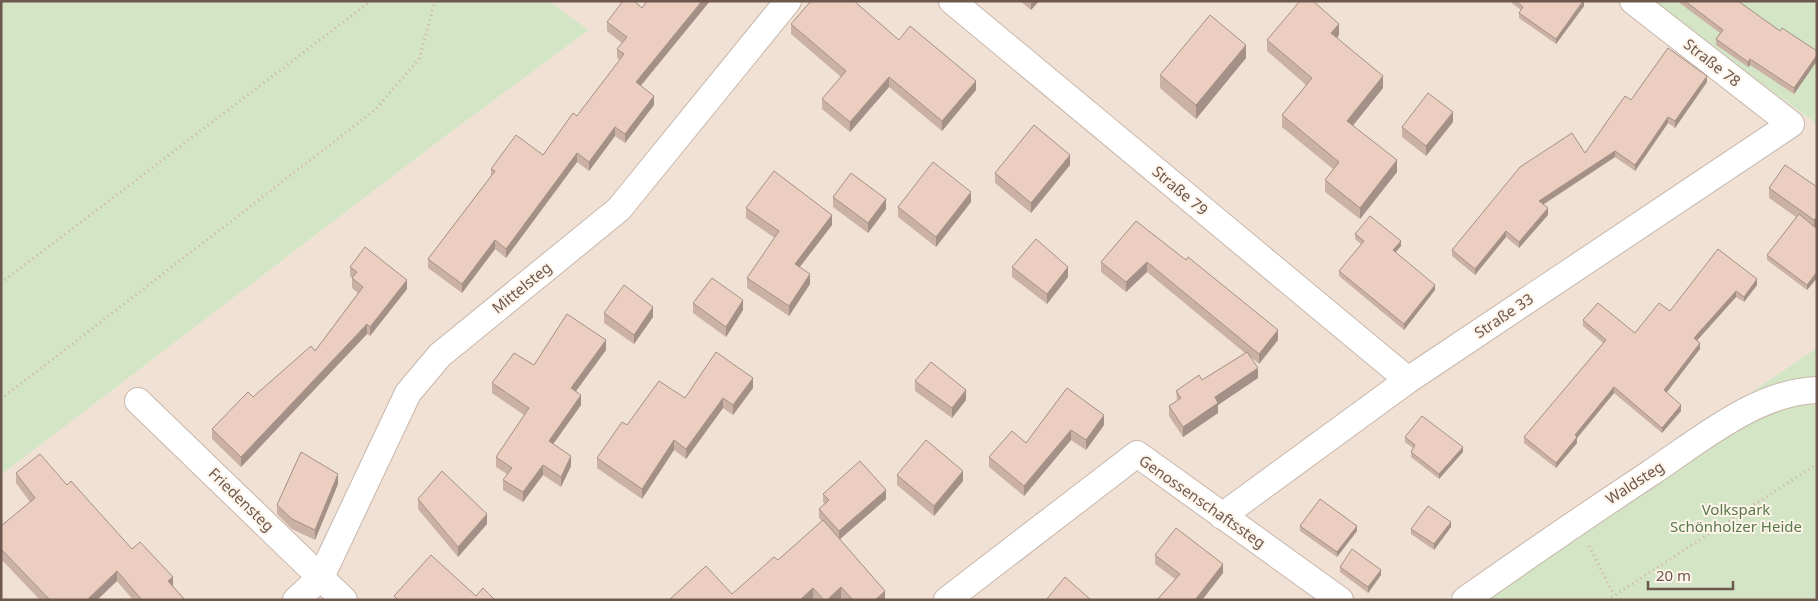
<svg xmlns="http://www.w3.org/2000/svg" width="1818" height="601" viewBox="0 0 1818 601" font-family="'Noto Sans',sans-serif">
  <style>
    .residential { fill: #f0e1d4 }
    .green { fill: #d3e5c5 }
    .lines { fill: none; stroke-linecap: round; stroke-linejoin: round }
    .street-casing { stroke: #c8b7ac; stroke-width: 28 }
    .path { stroke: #d0b2a3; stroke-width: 3; stroke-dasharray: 1 4; stroke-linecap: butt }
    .street { stroke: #fff; stroke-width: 26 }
    .wall { fill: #cab1a4 }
    .shaded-wall { fill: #a49086 }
    .building { fill: #ebcebf; stroke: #a49086 }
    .labels { text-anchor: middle; stroke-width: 4; stroke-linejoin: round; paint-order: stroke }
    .street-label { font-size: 15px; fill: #6e574d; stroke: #fdf4ea }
    .park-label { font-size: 15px; fill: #5a794a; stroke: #fdf4ea }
  </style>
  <rect width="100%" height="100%" fill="#f9f0e4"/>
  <!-- residential -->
  <path class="residential" d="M 549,1 L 1651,1 L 1701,40 L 1817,124 L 1817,348 L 1445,600 L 1,600 L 1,475 L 444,137 L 589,30 Z"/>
  <!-- green -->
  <path class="green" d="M 1,1 L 549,1 L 589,30 L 444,137 L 1,475 Z
    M 1653,1 L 1817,1 L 1817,124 L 1701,40 Z
    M 1817,348 L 1817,600 L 1482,600 L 1712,419 Z"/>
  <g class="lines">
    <defs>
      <path id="street" d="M 952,1 L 1408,380
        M 138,401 L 344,600
        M 1222,516 L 1408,380 L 1791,124 L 1633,1
        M 296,600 L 321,577 L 408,393 L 440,355 L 619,209 L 788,1
        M 947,600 L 1137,454 L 1340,600
        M 1465,600 C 1526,557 1587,515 1649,474 C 1699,441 1756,392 1817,390"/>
    </defs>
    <!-- street casing -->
    <use href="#street" class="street-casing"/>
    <!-- path -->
    <path class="path" d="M 1,283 L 371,1
      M 1,399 L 375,110 L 419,59 L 435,1
      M 1589,546 L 1614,595
      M 1607,600 L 1817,464"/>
    <!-- street -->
    <use href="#street" class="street"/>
  </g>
  <!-- wall -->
  <path class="wall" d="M 647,1 L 710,1 L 641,86 L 654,105 L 625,143 L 615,136 L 589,171 L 577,162 L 506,258 L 495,249 L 462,293 L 428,268 L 428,259 L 491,176 L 491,169 L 543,155 L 577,116 L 620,60 L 617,58 L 617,49 L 622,43 L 607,31 L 607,22 L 642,8 Z
    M 1020,1 L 1039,1 L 1031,10 Z
    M 1509,1 L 1584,1 L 1584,6 L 1556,44 L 1519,18 L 1519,13 L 1521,10 Z
    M 1677,1 L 1738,1 L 1780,31 L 1817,51 L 1817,61 L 1794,94 L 1750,65 L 1748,67 L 1716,45 L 1716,39 L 1720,33 Z
    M 791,24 L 899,40 L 976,90 L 942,131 L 889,87 L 850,132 L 822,109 L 822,99 L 841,77 L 791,34 Z
    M 1339,35 L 1337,38 L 1383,88 L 1353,125 L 1397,172 L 1360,219 L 1325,192 L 1325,180 L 1333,169 L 1282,127 L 1282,115 L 1306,85 L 1267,51 L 1267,40 Z
    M 1246,58 L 1196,119 L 1160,88 L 1160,75 Z
    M 1707,82 L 1675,128 L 1668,123 L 1635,171 L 1615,157 L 1543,205 L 1548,215 L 1519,248 L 1506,237 L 1475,275 L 1452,256 L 1452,250 L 1585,153 L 1631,100 Z
    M 1453,122 L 1426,156 L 1402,137 L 1402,127 Z
    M 1070,165 L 1031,213 L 995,183 L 995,173 Z
    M 1817,187 L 1816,228 L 1817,229 L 1817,278 L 1807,290 L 1767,260 L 1767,255 L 1796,217 L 1769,198 L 1769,188 Z
    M 833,197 L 886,209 L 868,233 L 833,207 Z
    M 971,202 L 936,247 L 898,217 L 898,207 Z
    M 746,208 L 832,225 L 800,267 L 810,284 L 789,316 L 747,288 L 747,278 L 775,238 L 746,218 Z
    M 1136,221 L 1278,340 L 1259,364 L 1251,357 L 1258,378 L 1218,405 L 1218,413 L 1183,437 L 1169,416 L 1169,406 L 1177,401 L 1176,391 L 1202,380 L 1245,353 L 1147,272 L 1126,292 L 1101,272 L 1101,262 Z
    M 1355,234 L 1401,246 L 1396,252 L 1435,290 L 1404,330 L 1339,276 L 1339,271 L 1361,244 L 1355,239 Z
    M 350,267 L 407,289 L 370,336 L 367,334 L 241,467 L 212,439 L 212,429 L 253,397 L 315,351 L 358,293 L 352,288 L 352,278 L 350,276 Z
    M 1012,267 L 1068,277 L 1047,304 L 1012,277 Z
    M 1757,285 L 1744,302 L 1736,297 L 1697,340 L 1700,349 L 1666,392 L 1681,411 L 1662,433 L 1614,393 L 1577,438 L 1577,443 L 1556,468 L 1524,443 L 1524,437 L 1603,343 L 1583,326 L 1583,320 L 1635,333 L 1670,311 Z
    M 693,303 L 743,310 L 726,337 L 693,313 Z
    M 604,313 L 653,317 L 634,344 L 604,323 Z
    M 606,350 L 575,392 L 581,405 L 553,444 L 571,466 L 561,487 L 543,475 L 523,502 L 503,490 L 503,480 L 507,474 L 496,467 L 496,457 L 524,415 L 492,393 L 492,383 L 534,365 Z
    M 915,381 L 966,400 L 952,418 L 915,391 Z
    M 753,388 L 733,415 L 723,408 L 686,459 L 674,450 L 642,499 L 597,468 L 597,458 L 627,425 L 685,398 Z
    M 1067,388 L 1104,425 L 1086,450 L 1071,440 L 1024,496 L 989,467 L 989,457 L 1026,443 Z
    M 1405,437 L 1463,452 L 1439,479 L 1411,457 L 1411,452 L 1413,448 L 1405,442 Z
    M 16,473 L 67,485 L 132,549 L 173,586 L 185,600 L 133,600 L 117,581 L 97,600 L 40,600 L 1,559 L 1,526 L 30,502 L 16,483 Z
    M 897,475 L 963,481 L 934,516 L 897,485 Z
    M 338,484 L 315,540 L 292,529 L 277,514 L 277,505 Z
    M 823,494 L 886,499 L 840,539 L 885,600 L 669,600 L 732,594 L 778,560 L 822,521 L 819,518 L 819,509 L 825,504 L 823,502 Z
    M 418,499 L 487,524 L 458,557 L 418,509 Z
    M 1300,526 L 1357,531 L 1337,557 L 1300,531 Z
    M 1451,527 L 1434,550 L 1411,534 L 1411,529 Z
    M 1155,555 L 1223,573 L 1202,600 L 1157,600 L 1175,579 L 1155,564 Z
    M 1340,567 L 1381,575 L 1368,593 L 1340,572 Z"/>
  <!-- shaded-wall -->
  <path class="shaded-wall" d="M 702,1 L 710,1 L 636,91 L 636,82 Z
    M 1031,1 L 1039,1 L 1031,10 Z
    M 1584,1 L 1584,6 L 1556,44 L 1556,39 Z
    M 1339,24 L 1339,35 L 1331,45 L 1331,33 Z
    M 1246,45 L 1246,58 L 1196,119 L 1196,105 Z
    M 1817,55 L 1817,61 L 1794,94 L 1794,88 Z
    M 1750,59 L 1750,65 L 1748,67 L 1748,62 Z
    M 1383,76 L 1383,88 L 1347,133 L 1347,121 Z
    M 1707,76 L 1707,82 L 1675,128 L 1675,121 Z
    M 889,77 L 889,87 L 850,132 L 850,122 Z
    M 976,81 L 976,90 L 942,131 L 942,121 Z
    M 654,96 L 654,105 L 625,143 L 625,134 Z
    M 1453,112 L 1453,122 L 1426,156 L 1426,146 Z
    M 1668,117 L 1668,123 L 1635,171 L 1635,165 Z
    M 615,127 L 615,136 L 589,171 L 589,162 Z
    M 1615,151 L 1615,157 L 1539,207 L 1539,201 Z
    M 577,153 L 577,162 L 506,258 L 506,249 Z
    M 1070,155 L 1070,165 L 1031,213 L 1031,203 Z
    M 1397,160 L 1397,172 L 1360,219 L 1360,208 Z
    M 971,192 L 971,202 L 936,247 L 936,237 Z
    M 886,199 L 886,209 L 868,233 L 868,223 Z
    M 1548,208 L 1548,215 L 1519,248 L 1519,242 Z
    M 832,215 L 832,225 L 795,273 L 795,264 Z
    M 1817,217 L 1817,227 L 1814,230 L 1814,220 Z
    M 1506,231 L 1506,237 L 1475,275 L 1475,269 Z
    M 495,240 L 495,249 L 462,293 L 462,284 Z
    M 1401,241 L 1401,246 L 1393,255 L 1393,250 Z
    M 1147,262 L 1147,272 L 1126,292 L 1126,282 Z
    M 1068,267 L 1068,277 L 1047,304 L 1047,294 Z
    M 1817,272 L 1817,278 L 1807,290 L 1807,285 Z
    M 810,274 L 810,284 L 789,316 L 789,306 Z
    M 1757,279 L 1757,285 L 1744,302 L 1744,297 Z
    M 407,280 L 407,289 L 370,336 L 370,327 Z
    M 1435,285 L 1435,290 L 1404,330 L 1404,324 Z
    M 1736,291 L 1736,297 L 1694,344 L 1694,338 Z
    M 743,300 L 743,310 L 726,337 L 726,327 Z
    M 653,307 L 653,317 L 634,344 L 634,335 Z
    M 367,324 L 367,334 L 241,467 L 241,457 Z
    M 1278,330 L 1278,340 L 1259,364 L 1259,354 Z
    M 606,340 L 606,350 L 571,398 L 571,388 Z
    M 1700,343 L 1700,349 L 1664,396 L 1664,390 Z
    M 1258,368 L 1258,378 L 1218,405 L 1218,413 L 1183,437 L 1183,427 L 1215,397 Z
    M 753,378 L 753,388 L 733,415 L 733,405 Z
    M 1614,387 L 1614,393 L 1577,438 L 1577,443 L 1556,468 L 1556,463 L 1575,435 Z
    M 966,390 L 966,400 L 952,418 L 952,408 Z
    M 581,395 L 581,405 L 549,450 L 549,441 Z
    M 723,398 L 723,408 L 686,459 L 686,449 Z
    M 1681,405 L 1681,411 L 1662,433 L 1662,428 Z
    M 1104,415 L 1104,425 L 1086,450 L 1086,440 Z
    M 1071,430 L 1071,440 L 1024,496 L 1024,486 Z
    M 674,440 L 674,450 L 642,499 L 642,489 Z
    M 1463,447 L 1463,452 L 1439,479 L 1439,474 Z
    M 571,456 L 571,466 L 561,487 L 561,477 Z
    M 543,465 L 543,475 L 523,502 L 523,492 Z
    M 963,471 L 963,481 L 934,516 L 934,506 Z
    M 338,474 L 338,484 L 315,540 L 315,530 Z
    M 886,490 L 886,499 L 839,540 L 839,531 Z
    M 487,514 L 487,524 L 458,557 L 458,547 Z
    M 1451,522 L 1451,527 L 1434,550 L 1434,544 Z
    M 1357,526 L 1357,531 L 1337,557 L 1337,552 Z
    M 1223,564 L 1223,573 L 1202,600 L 1195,600 Z
    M 1381,570 L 1381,575 L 1368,593 L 1368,587 Z
    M 117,571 L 117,581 L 97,600 L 87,600 Z
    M 173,577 L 173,587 L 168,581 Z
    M 841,587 L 841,600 L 827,600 Z
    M 813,588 L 813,600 L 800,600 Z
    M 885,591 L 885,600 L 875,600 Z"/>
  <!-- building -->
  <path class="building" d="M 623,1 L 634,1 L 642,8 L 647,1 L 702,1 L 636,82 L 654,96 L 625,134 L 615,127 L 589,162 L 577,153 L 506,249 L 495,240 L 462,284 L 428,259 L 495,171 L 491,169 L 516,135 L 543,155 L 573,113 L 577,116 L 624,54 L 617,49 L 627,37 L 607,22 Z
    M 811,1 L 854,1 L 899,40 L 910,26 L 976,81 L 942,121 L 889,77 L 850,122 L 822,99 L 846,71 L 791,24 Z
    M 1300,1 L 1313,1 L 1339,24 L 1331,33 L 1383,76 L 1347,121 L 1397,160 L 1360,208 L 1325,180 L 1339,162 L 1282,115 L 1312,78 L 1267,40 Z
    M 1516,1 L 1583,1 L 1556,39 L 1519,13 L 1523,7 Z
    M 1685,1 L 1738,1 L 1780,31 L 1782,28 L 1817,51 L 1817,55 L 1794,88 L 1750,59 L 1748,62 L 1716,39 L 1723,30 Z
    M 1210,15 L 1246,45 L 1196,105 L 1160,75 Z
    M 1668,48 L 1707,76 L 1675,121 L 1668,117 L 1635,165 L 1615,151 L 1539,201 L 1548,208 L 1519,242 L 1506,231 L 1475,269 L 1452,250 L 1520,167 L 1572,133 L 1585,153 L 1625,96 L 1631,100 Z
    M 1428,93 L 1453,112 L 1426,146 L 1402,127 Z
    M 1034,125 L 1070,155 L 1031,203 L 995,173 Z
    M 933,162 L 971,192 L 936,237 L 898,207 Z
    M 1785,165 L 1817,187 L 1817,217 L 1814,220 L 1769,188 Z
    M 774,171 L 832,215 L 795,264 L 810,274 L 789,306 L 747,278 L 779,231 L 746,208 Z
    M 851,173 L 886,199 L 868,223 L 833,197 Z
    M 1799,214 L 1817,229 L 1817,272 L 1807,285 L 1767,255 Z
    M 1370,216 L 1401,241 L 1393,250 L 1435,285 L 1404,324 L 1339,271 L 1364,241 L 1355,234 Z
    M 1136,221 L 1186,260 L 1188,257 L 1278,330 L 1259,354 L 1147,262 L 1126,282 L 1101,262 Z
    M 1036,239 L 1068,267 L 1047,294 L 1012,267 Z
    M 365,247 L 407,280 L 370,327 L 367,324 L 241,457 L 212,429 L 248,392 L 253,397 L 311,346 L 315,351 L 363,287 L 352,278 L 357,272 L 350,267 Z
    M 1718,249 L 1757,279 L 1744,297 L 1736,291 L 1694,338 L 1700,343 L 1664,390 L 1681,405 L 1662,428 L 1614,387 L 1575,435 L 1577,437 L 1556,463 L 1524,437 L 1606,340 L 1583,320 L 1598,303 L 1635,333 L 1659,303 L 1670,311 Z
    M 712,278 L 743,300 L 726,327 L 693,303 Z
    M 624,285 L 653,307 L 634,335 L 604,313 Z
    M 567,314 L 606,340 L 571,388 L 581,395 L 549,441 L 571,456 L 561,477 L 543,465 L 523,492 L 503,480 L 512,468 L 496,457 L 529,408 L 492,383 L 514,353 L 534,365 Z
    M 716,352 L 753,378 L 733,405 L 723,398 L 686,449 L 674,440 L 642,489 L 597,458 L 622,422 L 627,425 L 659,381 L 685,398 Z
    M 1247,352 L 1258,368 L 1215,397 L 1218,403 L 1183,427 L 1169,406 L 1181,398 L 1176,391 L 1199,375 L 1202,380 Z
    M 931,362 L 966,390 L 952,408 L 915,381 Z
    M 1067,388 L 1104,415 L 1086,440 L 1071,430 L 1024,486 L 989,457 L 1012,431 L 1026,443 Z
    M 1422,416 L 1463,447 L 1439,474 L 1411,452 L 1415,445 L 1405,437 Z
    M 926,440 L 963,471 L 934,506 L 897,475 Z
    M 301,452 L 338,474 L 315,530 L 292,519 L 277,505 Z
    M 40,454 L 67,485 L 71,481 L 132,549 L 140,542 L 173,577 L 168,581 L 185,600 L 142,600 L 117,571 L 87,600 L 50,600 L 1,549 L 1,526 L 35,498 L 16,473 Z
    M 860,461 L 886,490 L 839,531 L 819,509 L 829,500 L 823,494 Z
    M 442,471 L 487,514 L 458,547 L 418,499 Z
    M 1320,499 L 1357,526 L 1337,552 L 1300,526 Z
    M 1428,506 L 1451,522 L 1434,544 L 1411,529 Z
    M 823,520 L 885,591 L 875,600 L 853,600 L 841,587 L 827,600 L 824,600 L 813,588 L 800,600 L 669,600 L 706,566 L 732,594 L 774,557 L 778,560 Z
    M 1176,528 L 1223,564 L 1195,600 L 1157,600 L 1180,574 L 1155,555 Z
    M 1352,549 L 1381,570 L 1368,587 L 1340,567 Z
    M 431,555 L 476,596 L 483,588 L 495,600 L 398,600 L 394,596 Z
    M 1065,577 L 1091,600 L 1046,600 Z"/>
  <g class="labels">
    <!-- street labels -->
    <g class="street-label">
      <text transform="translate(1712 63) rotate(38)" y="5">Straße 78</text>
      <text transform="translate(1180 191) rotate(40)" y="5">Straße 79</text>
      <text transform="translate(522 288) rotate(-39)" y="5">Mittelsteg</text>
      <text transform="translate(1504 316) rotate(-34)" y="5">Straße 33</text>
      <text transform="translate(1635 483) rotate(-33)" y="5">Waldsteg</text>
      <text transform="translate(241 500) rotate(44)" y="5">Friedensteg</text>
      <text transform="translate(1202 502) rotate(35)" y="5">Genossenschaftssteg</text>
    </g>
    <!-- park labels -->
    <g class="park-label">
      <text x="1736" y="515">Volkspark<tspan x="1736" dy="17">Schönholzer Heide</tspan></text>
    </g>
  </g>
  <!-- border -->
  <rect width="1818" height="601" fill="none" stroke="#6e574d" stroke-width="5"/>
  <!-- scale -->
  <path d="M1648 581v8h85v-8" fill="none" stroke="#6e574d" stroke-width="2.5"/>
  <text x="1656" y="581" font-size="15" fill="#6e574d" stroke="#fdf4ea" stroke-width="4" paint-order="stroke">20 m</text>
</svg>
